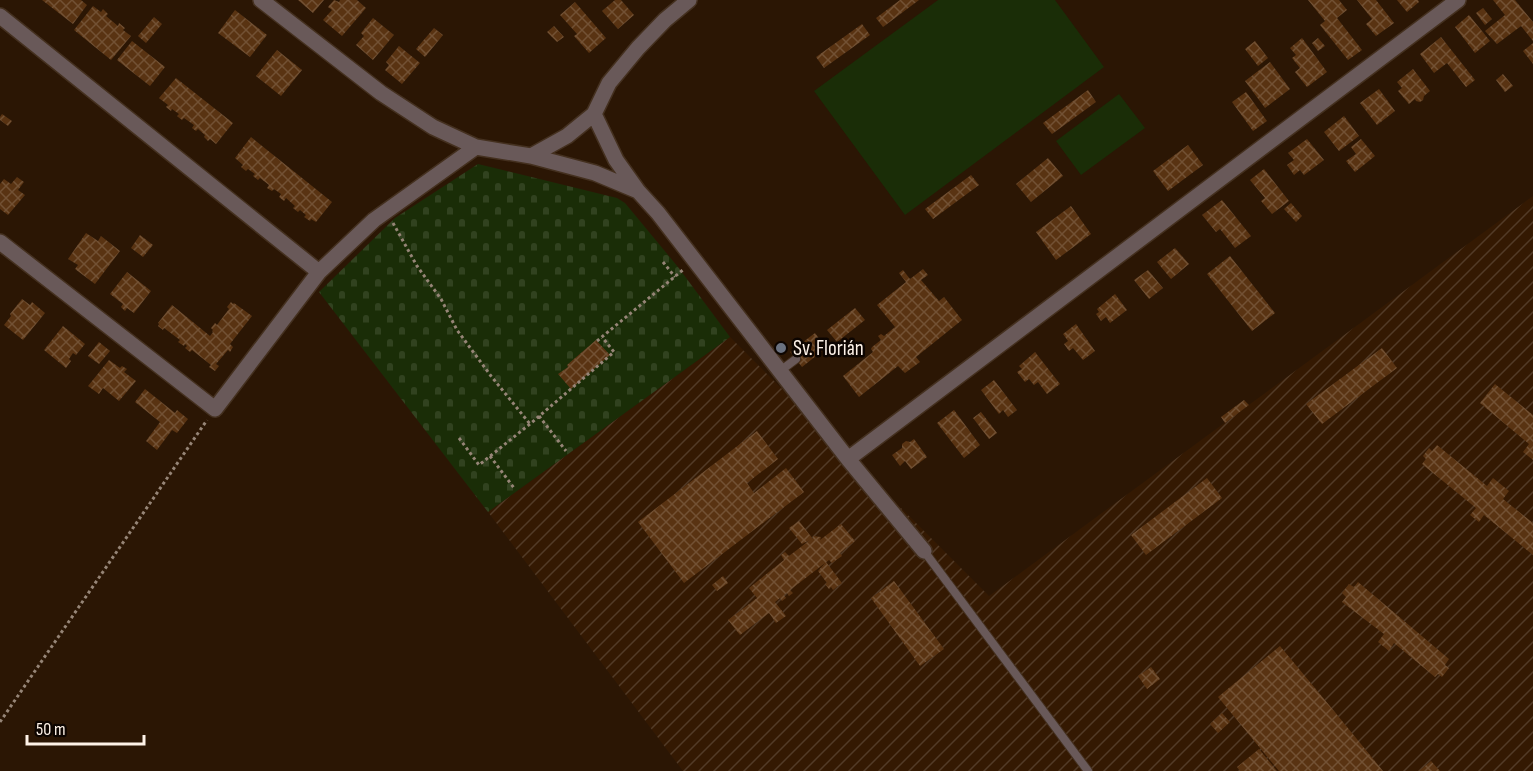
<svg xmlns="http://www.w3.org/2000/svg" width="1533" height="771" viewBox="0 0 1533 771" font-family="'Sofia Sans Condensed',sans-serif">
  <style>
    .industrial { fill: url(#industrial-furrows) }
    .cemetery { fill: url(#cemetery-stones) }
    .pitch { fill: #1a2d07 }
    .building { fill: url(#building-cross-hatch) }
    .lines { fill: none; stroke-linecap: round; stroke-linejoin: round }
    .service-casing { stroke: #44301f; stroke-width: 10 }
    .minor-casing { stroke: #44301f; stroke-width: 18 }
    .path { stroke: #968577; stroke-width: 3; stroke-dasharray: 3 3; stroke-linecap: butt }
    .service { stroke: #695959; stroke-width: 8 }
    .minor { stroke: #695959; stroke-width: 15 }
    .worship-dot { fill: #6b7280; stroke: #0d0501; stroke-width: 2 }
    .labels { text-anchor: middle; stroke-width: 5; stroke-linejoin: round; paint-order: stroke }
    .poi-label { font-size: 21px; fill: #fef2e8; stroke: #0d0501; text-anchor: start }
  </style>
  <defs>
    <pattern id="industrial-furrows" width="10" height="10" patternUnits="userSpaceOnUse" patternTransform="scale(1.5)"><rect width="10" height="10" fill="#341902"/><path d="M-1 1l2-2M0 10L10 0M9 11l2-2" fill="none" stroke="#523b27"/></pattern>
    <pattern id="cemetery-stones" width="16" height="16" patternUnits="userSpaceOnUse" patternTransform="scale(1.5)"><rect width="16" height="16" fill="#1a2d07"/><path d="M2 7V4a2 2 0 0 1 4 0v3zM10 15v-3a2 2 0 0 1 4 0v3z" fill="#31421f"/></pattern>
    <pattern id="building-cross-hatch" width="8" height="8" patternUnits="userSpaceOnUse" patternTransform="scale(1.5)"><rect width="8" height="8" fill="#593312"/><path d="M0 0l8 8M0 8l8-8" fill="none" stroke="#725134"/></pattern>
  </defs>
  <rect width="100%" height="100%" fill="#2b1604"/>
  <!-- industrial -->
  <path class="industrial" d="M 1533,196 L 1533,771 L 683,771 L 488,512 L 730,337 L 989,596 Z"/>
  <!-- cemetery -->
  <path class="cemetery" d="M 478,164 L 617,198 L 625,203 L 678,267 L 730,337 L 488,512 L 319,292 L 395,218 Z"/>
  <!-- pitch -->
  <path class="pitch" d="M 938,0 L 1055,0 L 1104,67 L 905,215 L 814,91 Z
    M 1119,94 L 1145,128 L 1081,175 L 1056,141 Z"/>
  <!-- building -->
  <path class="building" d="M 42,0 L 81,0 L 87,5 L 73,24 Z
    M 298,0 L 324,0 L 313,13 Z
    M 334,0 L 339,2 L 340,0 L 357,0 L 366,8 L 342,36 L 323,20 L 332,10 L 328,7 Z
    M 615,0 L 621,0 L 634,15 L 618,29 L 602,11 Z
    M 900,0 L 919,0 L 883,27 L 876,18 Z
    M 1308,0 L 1339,0 L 1347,10 L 1337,18 L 1362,50 L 1348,60 L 1320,25 L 1325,21 Z
    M 1357,0 L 1376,0 L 1394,23 L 1376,36 L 1366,24 L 1372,19 Z
    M 1397,0 L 1418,0 L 1419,2 L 1407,12 Z
    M 1493,0 L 1515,0 L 1533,22 L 1533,41 L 1521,26 L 1497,44 L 1485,31 L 1505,15 Z
    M 575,2 L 606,38 L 589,53 L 574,36 L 577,34 L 560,15 Z
    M 93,6 L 101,12 L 103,9 L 108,14 L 106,16 L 118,26 L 119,23 L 125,28 L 123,30 L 131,36 L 111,60 L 74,30 Z
    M 1483,8 L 1492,19 L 1485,25 L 1476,13 Z
    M 235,10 L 267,35 L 250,57 L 218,33 Z
    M 1469,15 L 1490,41 L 1475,53 L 1455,27 Z
    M 154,17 L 162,24 L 146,43 L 138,36 Z
    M 373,18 L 394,35 L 373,60 L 356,45 L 364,36 L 361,33 Z
    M 862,24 L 870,35 L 824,68 L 816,57 Z
    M 554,26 L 564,37 L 557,42 L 547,32 Z
    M 434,28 L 443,35 L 425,57 L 416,49 Z
    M 1441,37 L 1475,80 L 1466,87 L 1447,63 L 1434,73 L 1420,54 Z
    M 1302,38 L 1327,72 L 1307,87 L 1295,72 L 1300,68 L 1292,58 L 1296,55 L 1290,48 Z
    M 1318,38 L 1325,46 L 1318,51 L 1312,43 Z
    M 132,41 L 165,67 L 150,86 L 117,60 Z
    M 1255,41 L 1268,58 L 1258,66 L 1245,49 Z
    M 1533,43 L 1533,64 L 1523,51 Z
    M 399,46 L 420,63 L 402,84 L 385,70 L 389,65 L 386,62 Z
    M 277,50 L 302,70 L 281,96 L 256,76 Z
    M 1270,62 L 1290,89 L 1265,108 L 1245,81 Z
    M 1413,69 L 1430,91 L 1424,96 L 1423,100 L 1420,102 L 1416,101 L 1415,99 L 1409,104 L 1398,91 L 1402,88 L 1397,82 Z
    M 1503,74 L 1513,86 L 1505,92 L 1496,80 Z
    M 176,78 L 233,123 L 216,144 L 210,139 L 208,141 L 204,137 L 205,135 L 198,129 L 196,131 L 192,128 L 194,125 L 184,118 L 182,120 L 177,116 L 179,114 L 172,109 L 171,111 L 166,107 L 168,105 L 159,98 Z
    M 1379,89 L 1395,111 L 1377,125 L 1360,103 Z
    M 1088,90 L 1096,102 L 1052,134 L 1043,123 Z
    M 1246,92 L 1267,121 L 1253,131 L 1232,102 Z
    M 2,114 L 12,121 L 8,126 L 0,120 L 0,117 Z
    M 1344,116 L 1359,136 L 1339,151 L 1324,132 Z
    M 251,137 L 332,202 L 316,222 L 311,219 L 310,221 L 304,217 L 306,215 L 300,210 L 298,212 L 293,208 L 295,206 L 286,198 L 284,201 L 279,197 L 281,194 L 274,189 L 272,191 L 267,188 L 269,185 L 260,178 L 258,180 L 253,176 L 255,174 L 248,169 L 246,171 L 241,167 L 243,165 L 235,158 Z
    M 1307,139 L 1324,160 L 1304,175 L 1300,170 L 1294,175 L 1287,165 L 1294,160 L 1288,153 Z
    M 1361,139 L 1375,156 L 1355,172 L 1346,161 L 1356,154 L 1351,147 Z
    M 1188,145 L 1203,165 L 1168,191 L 1153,171 Z
    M 1048,158 L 1063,176 L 1031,202 L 1016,184 Z
    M 1264,169 L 1289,201 L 1272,214 L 1261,201 L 1265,198 L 1250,180 Z
    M 971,175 L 979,185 L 933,219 L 925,209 Z
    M 17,177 L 24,182 L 18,190 L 25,195 L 8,215 L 0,209 L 0,184 L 4,179 L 11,184 Z
    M 1222,200 L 1251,236 L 1235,248 L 1220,229 L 1216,232 L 1202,215 Z
    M 1291,203 L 1302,216 L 1296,222 L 1284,209 Z
    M 1071,206 L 1091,234 L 1056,260 L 1036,232 Z
    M 86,233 L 98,241 L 101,236 L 120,251 L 95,284 L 75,269 L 78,265 L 68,259 Z
    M 140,235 L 153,245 L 143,257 L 131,248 Z
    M 1175,248 L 1189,264 L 1171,279 L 1157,262 Z
    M 1230,256 L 1275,313 L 1252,331 L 1207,274 Z
    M 923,269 L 928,275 L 921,280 L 939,301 L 944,297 L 962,320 L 916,357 L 920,362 L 905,373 L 898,366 L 859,397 L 843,376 L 873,352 L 871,349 L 872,347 L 881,340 L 878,336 L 881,334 L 884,336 L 895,327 L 877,305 L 906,282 L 899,273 L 903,270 L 910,279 Z
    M 1148,270 L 1163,288 L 1149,299 L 1134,280 Z
    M 127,272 L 151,291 L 134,313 L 127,308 L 125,311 L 121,307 L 123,304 L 110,294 Z
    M 1115,294 L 1127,310 L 1110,323 L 1106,317 L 1101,321 L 1096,314 L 1099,312 L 1097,309 Z
    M 22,299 L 30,305 L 32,302 L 45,313 L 23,340 L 4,325 L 11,316 L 10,314 Z
    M 231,302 L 233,304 L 234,303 L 252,316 L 230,344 L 233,347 L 230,352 L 228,350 L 216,364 L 219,366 L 215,371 L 209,367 L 211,365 L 192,350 L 190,352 L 185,348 L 187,346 L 185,344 L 184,346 L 178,342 L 180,340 L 164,328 L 163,330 L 158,326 L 159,324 L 158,323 L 172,305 L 210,336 L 213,332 L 212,331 L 213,330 L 211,328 L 215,323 L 217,325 L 229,309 L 227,307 Z
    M 855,308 L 865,320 L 837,342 L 827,330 Z
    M 1076,324 L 1095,351 L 1083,360 L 1073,348 L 1069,351 L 1064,344 L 1068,341 L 1063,334 Z
    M 63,326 L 85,344 L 76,355 L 73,353 L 69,359 L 71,361 L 66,368 L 44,350 Z
    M 815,333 L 826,348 L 802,367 L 790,352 Z
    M 596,340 L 610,355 L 571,389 L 558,374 L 568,367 L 567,365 Z
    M 99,342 L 110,351 L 99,364 L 88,356 Z
    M 1382,348 L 1397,368 L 1322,424 L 1306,404 Z
    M 1035,352 L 1060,384 L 1047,394 L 1038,382 L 1034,385 L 1029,379 L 1025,382 L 1017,372 L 1022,369 L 1019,366 Z
    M 109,360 L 120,368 L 122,366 L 127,369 L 124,372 L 136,381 L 119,401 L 103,388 L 99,394 L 88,386 Z
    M 994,380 L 1017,410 L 1008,417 L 1003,410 L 999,414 L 981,390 Z
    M 1495,384 L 1533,415 L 1533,460 L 1523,452 L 1529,444 L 1480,403 Z
    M 145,389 L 175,413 L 177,410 L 188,419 L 177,433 L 172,430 L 157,450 L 146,441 L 160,422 L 135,402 Z
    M 1244,400 L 1249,405 L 1225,423 L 1221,417 Z
    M 954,410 L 980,445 L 964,458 L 937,423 Z
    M 981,412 L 997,433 L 989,439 L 973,418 Z
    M 757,431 L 778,459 L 747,483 L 754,493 L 786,468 L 804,492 L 684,583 L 638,522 Z
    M 914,439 L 927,457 L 911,469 L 905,461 L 900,466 L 892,455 L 902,448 L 902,444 L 906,441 L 910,442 Z
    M 1437,445 L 1487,486 L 1493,478 L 1509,491 L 1503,499 L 1533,523 L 1533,555 L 1484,515 L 1479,522 L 1470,515 L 1476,508 L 1422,464 L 1426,459 L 1423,456 L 1429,448 L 1432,451 Z
    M 1207,478 L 1222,498 L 1146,555 L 1131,535 Z
    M 799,521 L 813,539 L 813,536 L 821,537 L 820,540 L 841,524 L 855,541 L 840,553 L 842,556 L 832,563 L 829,560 L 790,590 L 793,593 L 789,596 L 787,593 L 784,595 L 786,598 L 782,601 L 780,598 L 775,602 L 786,616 L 776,623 L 769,613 L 740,635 L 728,620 L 757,598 L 749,588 L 784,560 L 781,555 L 785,552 L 789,556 L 810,540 L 802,544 L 789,528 Z
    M 826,562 L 842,583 L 833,590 L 831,587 L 829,589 L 825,584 L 827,583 L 818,571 Z
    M 723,576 L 728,583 L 717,591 L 712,585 Z
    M 894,581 L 944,649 L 920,666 L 871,598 Z
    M 1358,582 L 1449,659 L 1445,665 L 1449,668 L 1442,677 L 1438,674 L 1435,677 L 1394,643 L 1389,651 L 1378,642 L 1384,634 L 1342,602 L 1346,597 L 1342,593 L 1349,584 L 1354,587 Z
    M 1280,646 L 1334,711 L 1383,771 L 1279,771 L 1218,697 Z
    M 1151,667 L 1160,679 L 1147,689 L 1138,676 Z
    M 1222,713 L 1230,722 L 1218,733 L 1210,724 Z
    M 1259,749 L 1277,771 L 1240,771 L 1237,767 Z
    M 1431,761 L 1440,771 L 1419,771 Z"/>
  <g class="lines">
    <defs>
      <path id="service" d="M 780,371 L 796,359
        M 924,551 L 1088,771"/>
      <path id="minor" d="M 261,0 L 381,93 L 433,127 L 476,147 L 531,156 L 595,173 L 638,191 L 658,213 L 848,459 L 924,551
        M 0,16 L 319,272
        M 594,114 L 616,160 L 638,191
        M 531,156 L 567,136 L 594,114 L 609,83 L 638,48 L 665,20 L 689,0
        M 0,242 L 215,409 L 319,272 L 374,220 L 476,147
        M 848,459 L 1458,0"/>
    </defs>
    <!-- service casing -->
    <use href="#service" class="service-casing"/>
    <!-- minor casing -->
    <use href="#minor" class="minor-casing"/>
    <!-- path -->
    <path class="path" d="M 393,223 L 417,266 L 441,299 L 457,330 L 491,376 L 530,424
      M 663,262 L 675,277
      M 597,341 L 684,269
      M 539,416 L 566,451
      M 459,438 L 479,465 L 530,424 L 614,352 L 602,337
      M 490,456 L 514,488
      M 0,722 L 207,420"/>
    <!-- service -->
    <use href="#service" class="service"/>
    <!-- minor -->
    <use href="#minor" class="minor"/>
  </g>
  <!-- markers -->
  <circle class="worship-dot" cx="781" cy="348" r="6"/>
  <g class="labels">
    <!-- poi labels -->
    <g class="poi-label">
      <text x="793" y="355">Sv. Florián</text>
    </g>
  </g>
  <!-- scale -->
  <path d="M27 735v9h117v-9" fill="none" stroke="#fef2e8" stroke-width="3"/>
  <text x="36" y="735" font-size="18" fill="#fef2e8" stroke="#0d0501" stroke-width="4.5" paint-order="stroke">50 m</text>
</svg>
